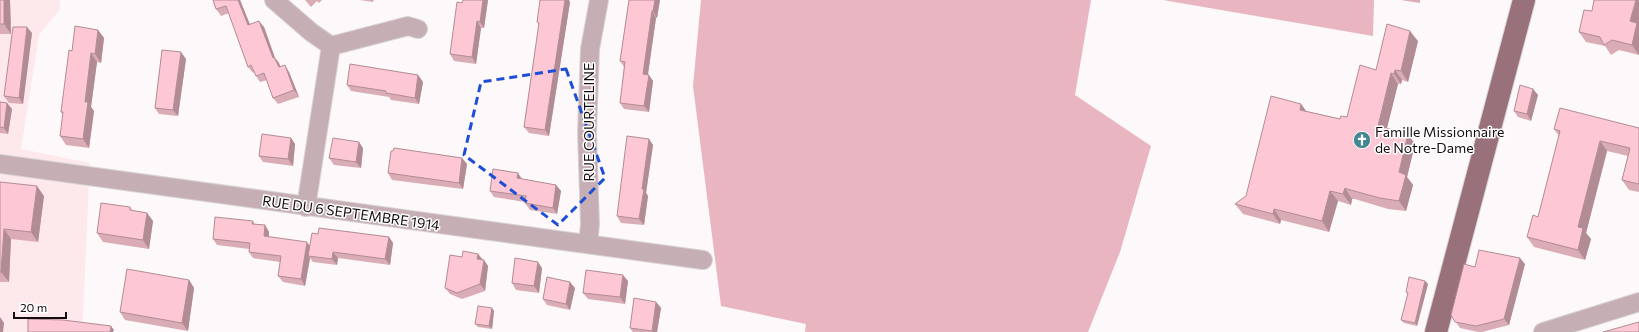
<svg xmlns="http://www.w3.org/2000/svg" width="1639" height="332" viewBox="0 0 1639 332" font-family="Commissioner,sans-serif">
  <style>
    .built { fill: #fde8ec }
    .forest { fill: #e8b5c0 }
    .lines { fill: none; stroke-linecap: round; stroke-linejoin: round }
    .minor-casing { stroke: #d8d2d3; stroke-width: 20 }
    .major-casing { stroke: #d8d2d3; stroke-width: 24 }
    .minor { stroke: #c6afb4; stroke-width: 18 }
    .major { stroke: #99717a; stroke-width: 22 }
    .wall { fill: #daacb6 }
    .shaded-wall { fill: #b18c94 }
    .building { fill: #fdc8d4; stroke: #b18c94 }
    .marked { fill: none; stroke: #1d4ed8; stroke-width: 3; stroke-dasharray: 8 5; stroke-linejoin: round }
    .labels { text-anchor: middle; stroke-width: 3; stroke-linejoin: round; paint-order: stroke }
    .street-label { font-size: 14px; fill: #140c0e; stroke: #fff }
    .poi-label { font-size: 14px; fill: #140c0e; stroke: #fff; text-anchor: start }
  </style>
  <rect width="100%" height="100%" fill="#fdf8f9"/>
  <!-- built -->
  <path class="built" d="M 0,0 L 60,0 L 60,9 L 39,35 L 21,149 L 90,163 L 82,332 L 0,332 Z"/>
  <!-- forest -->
  <path class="forest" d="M 701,0 L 1091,0 L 1075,95 L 1151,146 L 1120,252 L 1088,332 L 805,332 L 806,324 L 721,306 L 693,86 Z
    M 1163,0 L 1374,0 L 1373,36 Z"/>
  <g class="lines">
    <defs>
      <path id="minor" d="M 274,0 L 311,32 L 331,46 L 306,207
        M 331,46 L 408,26 L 418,29
        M 0,164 L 703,260
        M 588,244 L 590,224 L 587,133 L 590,49 L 599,0
        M 1543,332 L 1639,302"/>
      <path id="major" d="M 1436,332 L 1524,0"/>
    </defs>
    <!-- minor casing -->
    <use href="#minor" class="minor-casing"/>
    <!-- major casing -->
    <use href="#major" class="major-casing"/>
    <!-- minor -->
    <use href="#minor" class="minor"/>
    <!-- major -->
    <use href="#major" class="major"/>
  </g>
  <!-- wall -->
  <path class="wall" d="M 0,0 L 10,0 L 11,34 L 0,34 Z
    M 240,0 L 250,25 L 264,27 L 275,58 L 279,63 L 280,67 L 289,72 L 299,97 L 278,104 L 273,98 L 267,80 L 260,82 L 256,76 L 254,72 L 253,73 L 248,67 L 229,13 L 221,16 L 216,9 Z
    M 305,0 L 322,0 L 319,3 L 317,1 L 311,7 Z
    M 360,0 L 374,0 L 373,2 Z
    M 463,0 L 488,0 L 484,28 L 481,28 L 476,64 L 454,61 L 450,54 Z
    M 629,0 L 660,0 L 657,18 L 656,18 L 648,75 L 653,81 L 649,112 L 624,109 L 620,103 L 624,67 L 620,61 Z
    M 1401,0 L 1420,0 L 1420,3 Z
    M 1639,0 L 1639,55 L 1619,50 L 1611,55 L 1605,46 L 1586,42 L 1579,32 L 1592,11 Z
    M 570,2 L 549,136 L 529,133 L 524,127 L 539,25 L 537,22 Z
    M 98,30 L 104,38 L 101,63 L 97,62 L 91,107 L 94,111 L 89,148 L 66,145 L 60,136 L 63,115 L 61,112 L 72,51 Z
    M 32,33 L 23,104 L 9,103 L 4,96 Z
    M 1418,41 L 1408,82 L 1402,80 L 1401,84 L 1398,84 L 1387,128 L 1415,144 L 1407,177 L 1413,185 L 1406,211 L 1388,209 L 1355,199 L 1352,199 L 1351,205 L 1338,201 L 1329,232 L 1281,220 L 1280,224 L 1243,214 L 1235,204 L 1246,196 L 1301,104 L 1306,111 L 1340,119 L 1347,117 L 1376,70 Z
    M 186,59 L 178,116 L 159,114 L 155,108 Z
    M 418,75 L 423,82 L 419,104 L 391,100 L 389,97 L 351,91 L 347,85 Z
    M 1533,89 L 1538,95 L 1531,121 L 1518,117 L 1514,111 Z
    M 0,102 L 7,103 L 12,109 L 8,134 L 0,133 Z
    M 1639,128 L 1639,192 L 1629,190 L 1622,180 L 1628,156 L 1607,151 L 1586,233 L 1591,239 L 1585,260 L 1534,247 L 1527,237 L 1538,217 L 1559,136 L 1554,129 Z
    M 291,138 L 295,144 L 293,166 L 263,162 L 259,156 Z
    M 649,139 L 653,145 L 646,193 L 648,196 L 644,225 L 621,223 L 617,216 Z
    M 363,148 L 361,168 L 334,165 L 329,158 Z
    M 393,151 L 462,158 L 467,164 L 463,189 L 392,180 L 388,173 Z
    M 522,179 L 556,185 L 561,191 L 557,214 L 530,210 L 525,203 L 525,202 L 494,197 L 490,191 Z
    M 0,182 L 44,196 L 38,242 L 11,239 L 9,282 L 0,282 Z
    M 130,207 L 133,211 L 147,213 L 153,221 L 149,249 L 103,242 L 97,233 Z
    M 253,221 L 255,224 L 265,225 L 269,232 L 269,237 L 310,246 L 318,234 L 389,237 L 393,243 L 390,265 L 338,258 L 337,265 L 313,262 L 310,258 L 305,286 L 283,282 L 278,276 L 280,262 L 253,258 L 249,252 L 249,249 L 217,245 L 213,239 Z
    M 478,254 L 488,266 L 485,291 L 462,299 L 450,294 L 445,288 L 462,257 Z
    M 1525,264 L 1509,325 L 1482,332 L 1478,332 L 1460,328 L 1451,315 L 1475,267 Z
    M 542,268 L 539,293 L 516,290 L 512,283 Z
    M 189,280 L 194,288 L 188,331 L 125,320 L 120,312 Z
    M 628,281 L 625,304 L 588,299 L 583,293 Z
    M 1425,281 L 1428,284 L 1417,326 L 1404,323 L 1401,320 L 1408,295 L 1406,292 Z
    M 575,288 L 570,310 L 547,305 L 543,299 Z
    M 656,302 L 661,308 L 657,332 L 633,332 L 630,328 Z
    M 492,308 L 494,311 L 492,329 L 478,327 L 475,324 Z"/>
  <!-- shaded-wall -->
  <path class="shaded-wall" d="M 4,0 L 10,0 L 11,34 L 4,24 Z
    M 238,0 L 240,0 L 253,32 L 248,25 Z
    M 483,0 L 488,0 L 484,28 L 480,22 Z
    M 565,0 L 569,0 L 570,2 L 549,136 L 545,130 Z
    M 655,0 L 660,0 L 657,18 L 653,11 Z
    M 1636,0 L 1639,0 L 1639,55 L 1632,45 L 1630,21 Z
    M 652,11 L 656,18 L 647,80 L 643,74 Z
    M 259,21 L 264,27 L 275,58 L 279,63 L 283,74 L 273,58 Z
    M 477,21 L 481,28 L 476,64 L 472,57 Z
    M 27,27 L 32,33 L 23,104 L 19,98 Z
    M 98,30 L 104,38 L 101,63 L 95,54 Z
    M 1410,31 L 1418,41 L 1408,82 L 1401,71 Z
    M 181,52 L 186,59 L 178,116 L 173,110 Z
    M 91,53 L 97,62 L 91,107 L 94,111 L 89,148 L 83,139 L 85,102 Z
    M 285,65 L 289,72 L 299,97 L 294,90 Z
    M 1395,70 L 1402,80 L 1401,84 L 1394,74 Z
    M 1391,73 L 1398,84 L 1385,136 L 1378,126 Z
    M 418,75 L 423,82 L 419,104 L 415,98 Z
    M 649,75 L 653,81 L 649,112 L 644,106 Z
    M 1533,89 L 1538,95 L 1531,121 L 1527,114 Z
    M 7,103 L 12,109 L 8,134 L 4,128 Z
    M 1301,104 L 1308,114 L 1300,110 Z
    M 1408,134 L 1415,144 L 1407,177 L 1413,185 L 1406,211 L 1399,201 L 1399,172 Z
    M 291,138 L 295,144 L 293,166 L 288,159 Z
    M 649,139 L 653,145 L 646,193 L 648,196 L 644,225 L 639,219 L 642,189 Z
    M 1600,141 L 1607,151 L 1586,233 L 1591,239 L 1585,260 L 1578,250 L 1578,227 Z
    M 359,142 L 363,148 L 361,168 L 356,162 Z
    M 462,158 L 467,164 L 463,189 L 459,183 Z
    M 518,173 L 522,179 L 517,178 Z
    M 556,185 L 561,191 L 557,214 L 553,208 Z
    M 37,186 L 44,196 L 38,242 L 31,232 Z
    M 1345,188 L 1352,199 L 1351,205 L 1343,194 Z
    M 1330,191 L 1338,201 L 1329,232 L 1322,221 Z
    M 1274,209 L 1281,220 L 1280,224 L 1273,214 Z
    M 147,213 L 153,221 L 149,249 L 143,240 Z
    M 265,225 L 269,232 L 268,243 L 264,236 Z
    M 4,229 L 11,239 L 9,282 L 1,272 Z
    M 389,237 L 393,243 L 390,265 L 385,259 Z
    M 307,242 L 312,249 L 308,256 L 310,258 L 305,286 L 301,279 Z
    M 333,252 L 338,258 L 337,265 L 332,259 Z
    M 478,254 L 483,260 L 477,259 Z
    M 1520,258 L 1525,264 L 1509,325 L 1504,319 Z
    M 484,260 L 488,266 L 485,291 L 480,284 Z
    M 538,262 L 542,268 L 539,293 L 534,286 Z
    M 623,275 L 628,281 L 625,304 L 620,297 Z
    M 189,280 L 194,288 L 188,331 L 182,323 Z
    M 1425,281 L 1428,284 L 1417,326 L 1415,323 Z
    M 570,282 L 575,288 L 570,310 L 566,304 Z
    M 656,302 L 661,308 L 657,332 L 653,332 L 652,331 Z
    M 492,308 L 494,311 L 492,329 L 489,326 Z
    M 0,317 L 4,323 L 3,332 L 0,332 Z
    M 111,326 L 114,330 L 113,332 L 110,332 Z"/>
  <!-- building -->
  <path class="building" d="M 0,0 L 4,0 L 4,24 L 0,24 Z
    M 213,0 L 238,0 L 248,25 L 259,21 L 273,58 L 274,57 L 279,67 L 285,65 L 294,90 L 273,98 L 264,73 L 256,76 L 251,65 L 248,67 L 226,6 L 216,9 Z
    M 463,0 L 483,0 L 480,22 L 477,21 L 472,57 L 450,54 L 457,2 L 462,3 Z
    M 540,0 L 565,0 L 545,130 L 524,127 L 539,23 L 537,22 Z
    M 629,0 L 655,0 L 653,11 L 652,11 L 643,74 L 649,75 L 644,106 L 620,103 L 625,62 L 620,61 Z
    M 1594,0 L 1636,0 L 1630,21 L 1637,23 L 1632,45 L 1612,40 L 1604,45 L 1600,37 L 1579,32 L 1584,10 L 1592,11 Z
    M 1387,24 L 1410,31 L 1401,71 L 1395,70 L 1394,74 L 1391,73 L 1378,126 L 1408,134 L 1399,172 L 1406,175 L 1399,201 L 1380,198 L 1347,189 L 1345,188 L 1343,194 L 1330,191 L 1322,221 L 1274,209 L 1273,214 L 1235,204 L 1246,196 L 1271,96 L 1301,104 L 1300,110 L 1340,119 L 1341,116 L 1347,117 L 1360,65 L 1376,70 Z
    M 75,26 L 98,30 L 95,54 L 91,53 L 85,102 L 88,102 L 83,139 L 60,136 L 63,112 L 61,112 L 69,50 L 72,51 Z
    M 13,27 L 27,27 L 19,98 L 4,96 Z
    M 162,50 L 181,52 L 173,110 L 155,108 Z
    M 350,64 L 418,75 L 415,98 L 386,93 L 386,91 L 347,85 Z
    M 1520,85 L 1533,89 L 1527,114 L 1514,111 Z
    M 0,102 L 7,103 L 4,128 L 0,127 Z
    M 1560,108 L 1639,128 L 1639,184 L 1622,180 L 1630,148 L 1600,141 L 1578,227 L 1583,228 L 1578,250 L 1527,237 L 1533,215 L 1538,217 L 1560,131 L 1554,129 Z
    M 262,134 L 291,138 L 288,159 L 259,156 Z
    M 627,136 L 649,139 L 642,189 L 644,189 L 639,219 L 617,216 Z
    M 333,138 L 359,142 L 356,162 L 329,158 Z
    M 394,148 L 462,158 L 459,183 L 388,173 L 391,151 L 393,151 Z
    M 493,169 L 518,173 L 517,178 L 556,185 L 553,208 L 525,203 L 526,196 L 490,191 Z
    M 0,182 L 37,186 L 31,232 L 4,229 L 1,272 L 0,272 Z
    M 101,203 L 130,207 L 130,210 L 147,213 L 143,240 L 97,233 Z
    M 215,217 L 253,221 L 252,224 L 265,225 L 264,236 L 307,242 L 301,279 L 278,276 L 281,256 L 249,252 L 250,243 L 213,239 Z
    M 319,228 L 389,237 L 385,259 L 333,252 L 332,259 L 308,256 L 312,233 L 318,234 Z
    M 1479,250 L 1520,258 L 1504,319 L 1476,326 L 1455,322 L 1451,315 L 1464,264 L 1475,267 Z
    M 463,251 L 478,254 L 477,259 L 484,260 L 480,284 L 457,293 L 445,288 L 450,255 L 462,257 Z
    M 515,258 L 538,262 L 534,286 L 512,283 Z
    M 127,269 L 189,280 L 182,323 L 120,312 Z
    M 586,270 L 623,275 L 620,297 L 583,293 Z
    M 547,277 L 570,282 L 566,304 L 543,299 Z
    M 1409,277 L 1425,281 L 1415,323 L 1401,320 L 1408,293 L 1406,292 Z
    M 634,298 L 656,302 L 652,331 L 630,328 Z
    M 478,306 L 492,308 L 489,326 L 475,324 Z
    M 28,319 L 63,320 L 111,326 L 110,332 L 28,332 Z
    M 1639,322 L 1639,332 L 1603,332 Z"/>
  <!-- marked area -->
  <path class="marked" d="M 566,69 L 605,178 L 558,225 L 464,155 L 481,82 Z"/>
  <!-- icons -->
  <defs>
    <symbol id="church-disc" viewBox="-11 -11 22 22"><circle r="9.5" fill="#438695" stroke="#fff"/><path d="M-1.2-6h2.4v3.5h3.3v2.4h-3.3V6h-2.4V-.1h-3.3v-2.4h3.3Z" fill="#fff"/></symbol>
  </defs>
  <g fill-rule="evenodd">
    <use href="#church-disc" x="1352" y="130" width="20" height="20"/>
  </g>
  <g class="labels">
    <!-- street labels -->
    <g class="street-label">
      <text transform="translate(589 122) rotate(-90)" y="5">RUE COURTELINE</text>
      <text transform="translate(351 213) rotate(8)" y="5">RUE DU 6 SEPTEMBRE 1914</text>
    </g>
    <!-- poi labels -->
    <g class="poi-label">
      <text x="1375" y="137">Famille Missionnaire<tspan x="1375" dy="16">de Notre-Dame</tspan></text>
    </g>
  </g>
  <!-- scale -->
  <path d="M14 312v6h52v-6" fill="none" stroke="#140c0e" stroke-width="2"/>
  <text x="20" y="312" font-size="12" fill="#140c0e" stroke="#ffffff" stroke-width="3" paint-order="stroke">20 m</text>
</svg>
